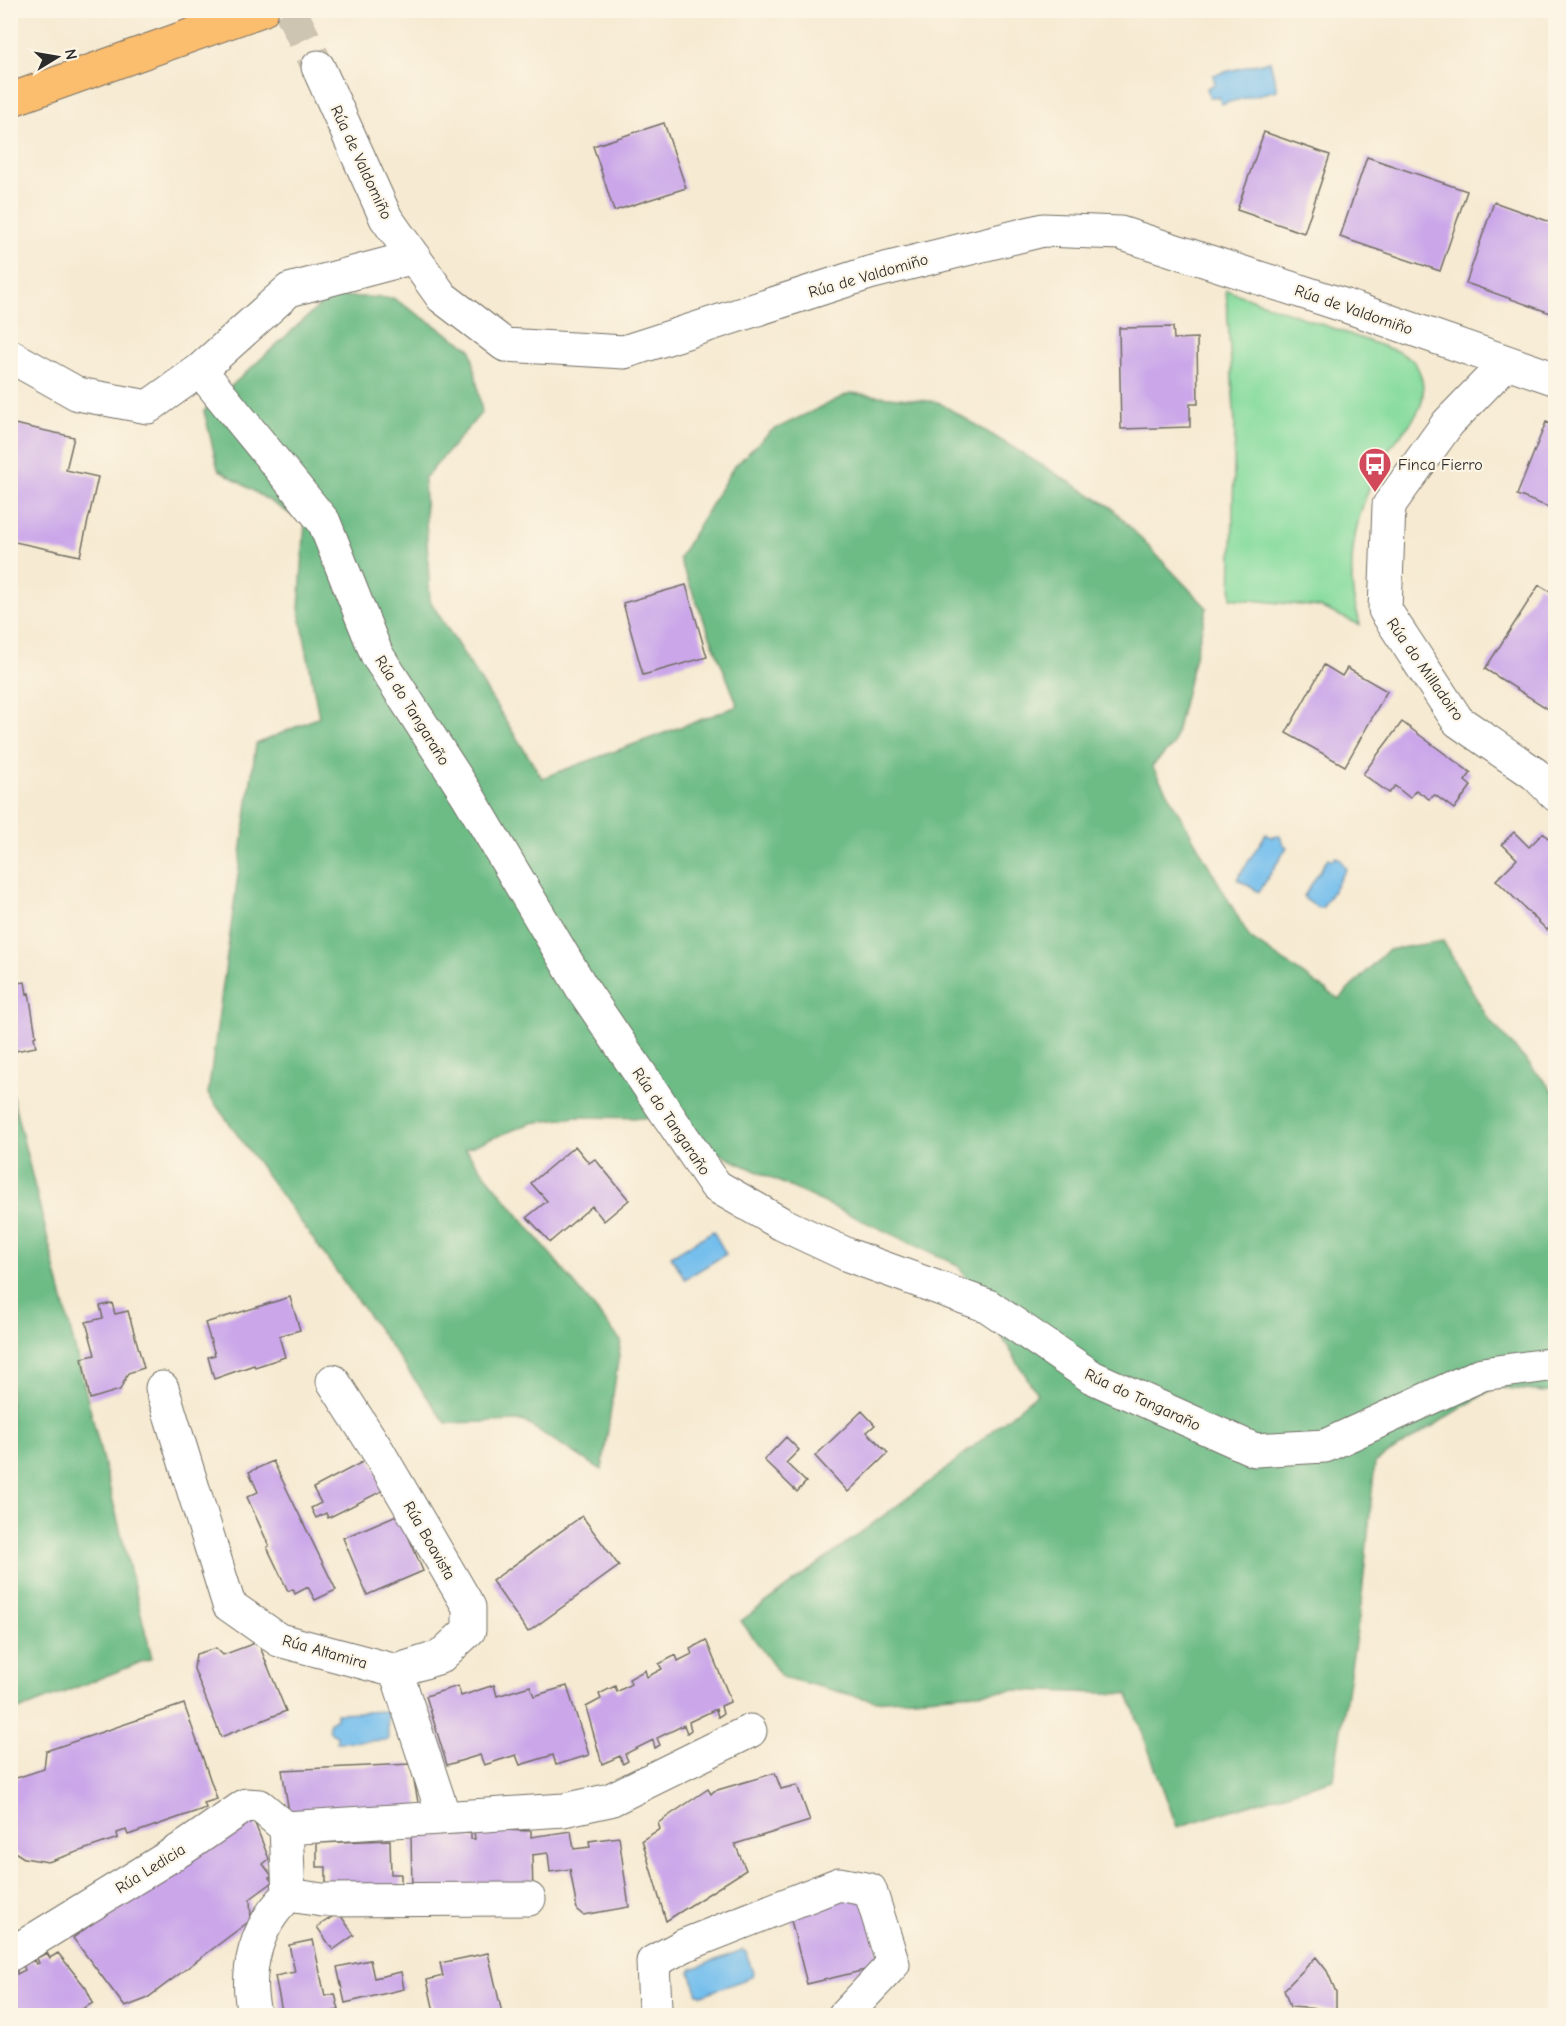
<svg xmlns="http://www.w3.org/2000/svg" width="1566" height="2026" viewBox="0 0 1566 2026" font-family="'Comic Neue',sans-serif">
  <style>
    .green { fill: #87dc9f; stroke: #598465; stroke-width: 1.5 }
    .forest { fill: #6dbc86; stroke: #4c7458; stroke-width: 1.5 }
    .water { fill: #73beed; stroke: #4f748c; stroke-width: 1.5 }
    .building { fill: #cba7e9 }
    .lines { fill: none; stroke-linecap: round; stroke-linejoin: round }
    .minor-tunnel { stroke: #cdc4b1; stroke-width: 33; stroke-dasharray: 33 16; stroke-linecap: butt }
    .minor-casing { stroke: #726e65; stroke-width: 35 }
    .highway-casing { stroke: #726e65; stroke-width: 35 }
    .minor { stroke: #fff; stroke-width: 33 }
    .highway { stroke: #fbbd6e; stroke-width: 33 }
    .labels { text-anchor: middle; stroke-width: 4.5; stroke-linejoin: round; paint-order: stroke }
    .street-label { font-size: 16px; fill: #2b2b2b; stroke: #fcf5e5 }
    .poi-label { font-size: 16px; fill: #2b2b2b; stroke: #fcf5e5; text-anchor: start }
  </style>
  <rect width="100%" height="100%" fill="#fcf5e5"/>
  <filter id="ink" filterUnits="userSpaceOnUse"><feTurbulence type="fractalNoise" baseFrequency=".0167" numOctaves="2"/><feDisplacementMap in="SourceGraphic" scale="12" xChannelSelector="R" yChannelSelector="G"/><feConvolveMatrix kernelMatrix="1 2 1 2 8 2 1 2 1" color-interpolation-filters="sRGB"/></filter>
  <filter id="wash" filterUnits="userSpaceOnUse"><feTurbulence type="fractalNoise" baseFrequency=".008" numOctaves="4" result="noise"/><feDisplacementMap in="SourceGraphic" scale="24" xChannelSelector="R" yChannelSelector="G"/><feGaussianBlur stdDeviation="1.35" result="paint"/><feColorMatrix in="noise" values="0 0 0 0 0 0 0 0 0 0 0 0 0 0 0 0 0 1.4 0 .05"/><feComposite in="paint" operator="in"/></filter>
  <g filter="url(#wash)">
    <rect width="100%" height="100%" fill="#f6ead2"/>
    <!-- green -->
    <path class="green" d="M 1226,290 L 1399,352 C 1403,355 1408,357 1411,359 C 1423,370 1426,393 1420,407 C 1414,423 1400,434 1390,448 C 1363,490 1347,543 1353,593 C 1354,604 1358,615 1360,625 L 1320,607 L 1231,598 L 1235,424 Z"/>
    <!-- forest -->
    <path class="forest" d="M 330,296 L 393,298 L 471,349 L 482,412 L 424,479 L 430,601 L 542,778 L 738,706 L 679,558 L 733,468 L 771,431 L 850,393 L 938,402 L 1111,507 L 1207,608 L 1173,745 L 1152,766 L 1250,938 L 1339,999 L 1388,950 L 1443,941 L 1487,1017 L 1555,1093 L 1555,1393 L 1495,1387 L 1375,1462 L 1361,1605 L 1333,1779 L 1177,1827 L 1128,1694 L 1015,1690 L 875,1701 L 782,1677 L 741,1621 L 940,1474 L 1037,1394 L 958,1265 L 715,1152 L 651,1118 L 577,1117 L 531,1123 L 465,1149 L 621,1341 L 602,1470 L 523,1421 L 446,1423 L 208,1094 L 256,744 L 319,717 L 299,609 L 305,523 L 218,469 L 204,411 Z
      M 11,1091 L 152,1658 L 11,1713 L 10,1713 Z"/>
    <!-- water -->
    <path class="water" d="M 1270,61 L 1277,90 L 1221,104 L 1219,97 L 1209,97 L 1207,88 L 1215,84 L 1213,75 Z
      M 1266,834 L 1271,837 L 1280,836 L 1283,844 L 1287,847 L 1259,892 L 1237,879 Z
      M 1336,857 L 1340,859 L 1346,869 L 1323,907 L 1318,908 L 1305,899 L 1304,896 L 1328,858 L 1332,860 Z
      M 713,1231 L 726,1254 L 685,1279 L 671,1256 Z
      M 387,1711 L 388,1740 L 337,1742 L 337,1736 C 330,1734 327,1729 330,1722 L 336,1718 L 336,1713 Z
      M 742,1950 L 746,1952 L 753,1973 L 752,1977 L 702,1995 L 698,1994 L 690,1972 L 692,1969 Z"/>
    <g id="blocks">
      <!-- building -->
      <path class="building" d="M 664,123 L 686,188 L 614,211 L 593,146 Z
        M 1264,132 L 1330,155 L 1304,233 L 1237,210 Z
        M 1367,157 L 1467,191 L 1440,271 L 1340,237 Z
        M 1494,202 L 1556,224 L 1556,315 L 1466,283 Z
        M 1173,327 L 1174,339 L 1197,338 L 1198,404 L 1190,404 L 1190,427 L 1121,429 L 1119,328 Z
        M 1546,422 L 1556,426 L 1556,510 L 1517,495 Z
        M 10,423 L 74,437 L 66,470 L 98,477 L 80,556 L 10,541 Z
        M 686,585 L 707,657 L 643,675 L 623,603 Z
        M 1539,585 L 1556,595 L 1556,714 L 1485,669 Z
        M 1324,665 L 1342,676 L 1347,668 L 1387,691 L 1345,766 L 1286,733 Z
        M 1402,722 L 1471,773 L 1465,781 L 1471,786 L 1454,809 L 1435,795 L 1429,799 L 1416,790 L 1410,798 L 1395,786 L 1389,793 L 1363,774 Z
        M 1514,832 L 1529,847 L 1543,833 L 1556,846 L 1556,921 L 1547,930 L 1496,880 L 1517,859 L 1502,844 Z
        M 25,982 L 27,994 L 29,993 L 36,1036 L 34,1037 L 36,1047 L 10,1052 L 10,984 Z
        M 575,1146 L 589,1163 L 595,1159 L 629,1200 L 604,1221 L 592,1206 L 550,1242 L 527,1217 L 547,1201 L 531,1183 Z
        M 290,1297 L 300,1330 L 279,1336 L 285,1357 L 255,1367 L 254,1365 L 214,1379 L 208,1357 L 215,1355 L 205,1323 Z
        M 112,1303 L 115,1314 L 128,1311 L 144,1368 L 128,1373 L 120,1390 L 90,1399 L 82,1358 L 95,1355 L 86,1322 L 103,1318 L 100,1306 Z
        M 862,1411 L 875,1425 L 867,1432 L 888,1453 L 848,1492 L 815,1456 Z
        M 786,1437 L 799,1450 L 786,1463 L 806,1482 L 797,1492 L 764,1460 Z
        M 370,1458 L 386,1489 L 328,1518 L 326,1513 L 316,1518 L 311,1508 L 321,1503 L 313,1488 Z
        M 273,1461 L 336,1590 L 315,1600 L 308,1587 L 295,1594 L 293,1589 L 288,1591 L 267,1547 L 269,1546 L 247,1497 L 258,1492 L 249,1472 Z
        M 399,1514 L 423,1571 L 367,1595 L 343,1538 Z
        M 582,1516 L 619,1566 L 528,1632 L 492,1581 Z
        M 706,1640 L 729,1696 L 730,1702 L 721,1706 L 723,1714 L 718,1717 L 716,1709 L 689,1722 L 691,1730 L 687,1733 L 684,1725 L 657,1738 L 660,1745 L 655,1748 L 653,1740 L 625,1754 L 628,1761 L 623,1764 L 620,1756 L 602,1764 L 586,1707 L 601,1699 L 599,1694 L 615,1686 L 617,1692 L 631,1684 L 629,1679 L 645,1670 L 647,1677 L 662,1669 L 659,1664 L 676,1655 L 678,1661 L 692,1654 L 690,1649 Z
        M 258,1642 L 286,1711 L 221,1737 L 194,1669 L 196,1654 L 216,1648 L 223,1655 Z
        M 494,1685 L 497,1696 L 530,1686 L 534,1696 L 567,1686 L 589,1755 L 556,1765 L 553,1755 L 520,1765 L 516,1755 L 484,1765 L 480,1755 L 447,1765 L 426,1696 L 458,1686 L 461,1696 Z
        M 184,1704 L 217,1799 L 204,1803 L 206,1808 L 128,1835 L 126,1830 L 117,1833 L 118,1838 L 48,1862 L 24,1858 L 10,1849 L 10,1780 L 44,1769 L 46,1751 Z
        M 411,1764 L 420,1813 L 290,1818 L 282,1770 Z
        M 775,1773 L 781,1789 L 797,1785 L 810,1821 L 735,1844 L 746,1870 L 666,1921 L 642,1840 L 660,1829 L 658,1823 L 708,1789 L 711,1794 L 714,1791 Z
        M 230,1820 L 254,1821 L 269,1859 L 263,1864 L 272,1876 L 269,1878 L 273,1882 L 250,1899 L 251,1920 L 146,1999 L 125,2007 L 73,1938 Z
        M 501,1830 L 531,1831 L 531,1837 L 571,1831 L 574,1849 L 590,1847 L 589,1841 L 619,1837 L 629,1907 L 583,1915 L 577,1910 L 570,1869 L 550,1872 L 548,1853 L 532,1855 L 533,1893 L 412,1890 L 411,1835 L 471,1833 L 471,1839 L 475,1839 L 474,1831 Z
        M 390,1840 L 391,1874 L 401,1874 L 401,1891 L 326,1898 L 326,1867 L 317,1867 L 317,1843 Z
        M 864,1893 L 882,1966 L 807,1984 L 789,1912 Z
        M 335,1915 L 341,1916 L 354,1935 L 333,1950 L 317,1927 Z
        M 313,1940 L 325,1996 L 335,1994 L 339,2010 L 329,2012 L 329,2016 L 283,2016 L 275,1976 L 295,1972 L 289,1945 Z
        M 47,1953 L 50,1958 L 58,1953 L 86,1988 L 93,2003 L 73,2014 L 73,2016 L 10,2016 L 10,1972 L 17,1969 L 17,1974 L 25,1970 L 23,1965 L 34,1960 L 36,1964 L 39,1963 L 37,1958 Z
        M 488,1953 L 502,2013 L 489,2016 L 435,2016 L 427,1980 L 443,1976 L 440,1963 Z
        M 1316,1957 L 1327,1971 L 1336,1992 L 1336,2010 L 1290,2007 L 1284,1990 Z
        M 370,1960 L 374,1978 L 401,1972 L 404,1989 L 345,2003 L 337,1967 Z"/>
    </g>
  </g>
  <g filter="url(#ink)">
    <use href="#blocks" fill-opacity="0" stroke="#726e65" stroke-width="1.5"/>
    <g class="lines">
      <!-- minor-tunnel -->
      <path class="minor-tunnel" d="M 290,10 L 318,67"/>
      <defs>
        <path id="minor" d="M 318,67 L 386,218 L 442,297 L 505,345 L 624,352 L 869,273 L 1043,230 L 1120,233 L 1346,306 L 1556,379
          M 10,356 L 78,394 L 148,407 L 200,370 L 289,290 L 414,257
          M 1507,362 L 1448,423 L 1389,505 L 1385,610 L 1458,721 L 1535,774 L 1556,795
          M 200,370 L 324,522 L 377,655 L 468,796 L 582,988 L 716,1186 L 782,1224 L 848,1255 L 988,1306 L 1092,1377 L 1255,1450 L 1325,1446 L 1482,1374 L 1556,1364
          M 333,1381 L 379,1453 L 469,1607 L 469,1630 L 440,1657 L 396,1671
          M 162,1388 L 229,1605 L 279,1640 L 396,1671 L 444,1817
          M 289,1895 L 322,1900 L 529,1899
          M 11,1954 L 188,1845 L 246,1805 L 260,1806 L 286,1828
          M 655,2008 L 653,1962 L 685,1945 L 839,1884 L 870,1890 L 893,1964 L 844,2016
          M 255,2016 C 243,1973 256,1924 289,1895 L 286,1828 L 564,1810 L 610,1800 L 750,1731"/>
        <path id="highway" d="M 10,100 L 262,10"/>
      </defs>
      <!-- minor casing -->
      <use href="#minor" class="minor-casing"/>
      <!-- highway casing -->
      <use href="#highway" class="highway-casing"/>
      <!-- minor -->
      <use href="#minor" class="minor"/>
      <!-- highway -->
      <use href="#highway" class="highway"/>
    </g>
  </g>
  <!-- icons -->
  <defs>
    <symbol id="bus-pin" viewBox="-11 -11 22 30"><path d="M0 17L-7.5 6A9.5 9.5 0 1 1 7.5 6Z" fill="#d1495b" stroke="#fcf5e5"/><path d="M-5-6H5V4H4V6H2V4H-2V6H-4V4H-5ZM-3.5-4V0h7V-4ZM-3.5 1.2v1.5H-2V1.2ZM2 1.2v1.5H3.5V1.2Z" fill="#fff"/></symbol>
  </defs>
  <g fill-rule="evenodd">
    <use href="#bus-pin" x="1356" y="445" width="38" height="52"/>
  </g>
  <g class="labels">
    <!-- street labels -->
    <g class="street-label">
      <text transform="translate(362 162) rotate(65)" y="6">Rúa de Valdomiño</text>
      <text transform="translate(868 275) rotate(-16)" y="6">Rúa de Valdomiño</text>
      <text transform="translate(1354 309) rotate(19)" y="6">Rúa de Valdomiño</text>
      <text transform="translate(1426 669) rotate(55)" y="6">Rúa do Milladoiro</text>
      <text transform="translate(413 710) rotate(58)" y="6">Rúa do Tangaraño</text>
      <text transform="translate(672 1121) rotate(56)" y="6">Rúa do Tangaraño</text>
      <text transform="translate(1143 1399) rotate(25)" y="6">Rúa do Tangaraño</text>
      <text transform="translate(430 1540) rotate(60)" y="6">Rúa Boavista</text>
      <text transform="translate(325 1651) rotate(16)" y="6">Rúa Altamira</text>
      <text transform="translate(150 1868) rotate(-32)" y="6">Rúa Ledicia</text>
    </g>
    <!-- poi labels -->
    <g class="poi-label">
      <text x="1398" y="470">Finca Fierro</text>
    </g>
  </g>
  <!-- margin -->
  <rect width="1566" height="2026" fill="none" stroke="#fcf5e5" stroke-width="36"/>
  <!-- north arrow -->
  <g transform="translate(57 57) rotate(79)" stroke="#fcf5e5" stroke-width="4.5" paint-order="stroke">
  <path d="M0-4.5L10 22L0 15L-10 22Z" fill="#2b2b2b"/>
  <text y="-9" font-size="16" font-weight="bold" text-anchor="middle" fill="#2b2b2b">N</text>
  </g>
</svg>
